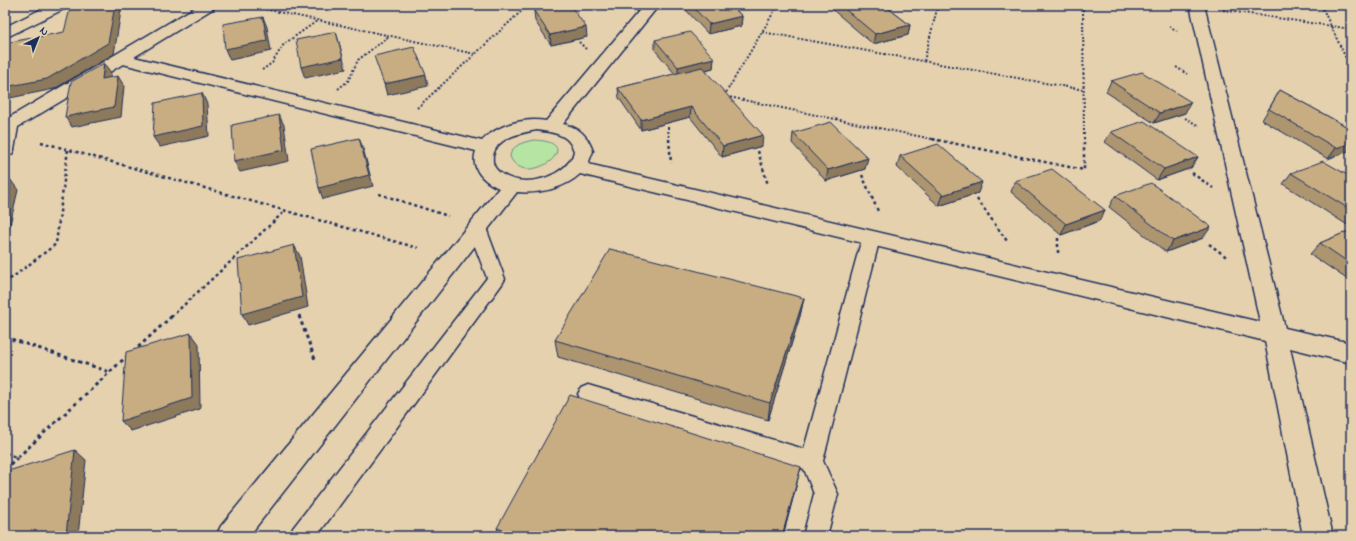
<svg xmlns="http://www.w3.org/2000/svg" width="1356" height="541" viewBox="0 0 1356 541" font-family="'Indie Flower',sans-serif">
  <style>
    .green { fill: #b5e4a3; stroke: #688a80 }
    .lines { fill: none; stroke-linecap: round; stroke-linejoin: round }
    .service-casing { stroke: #1b2f5e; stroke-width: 3 }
    .minor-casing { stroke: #1b2f5e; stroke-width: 3 }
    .path-far2 { stroke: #1b2f5e; stroke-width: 2; stroke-dasharray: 2 2; stroke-linecap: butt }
    .path-far1 { stroke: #1b2f5e; stroke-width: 2.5; stroke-dasharray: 3 3; stroke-linecap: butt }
    .path { stroke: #1b2f5e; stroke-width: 3; stroke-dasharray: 3.5 3.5; stroke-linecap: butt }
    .service { fill: #e6d1af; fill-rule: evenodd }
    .minor { fill: #e6d1af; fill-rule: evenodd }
    .wall { fill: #ad9570; stroke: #1b2f5e }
    .shaded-wall { fill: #8d795b; stroke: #1b2f5e }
    .building { fill: #c9ad82; stroke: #1b2f5e }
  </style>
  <rect width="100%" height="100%" fill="#e6d1af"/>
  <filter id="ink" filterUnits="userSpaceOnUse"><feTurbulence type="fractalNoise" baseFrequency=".025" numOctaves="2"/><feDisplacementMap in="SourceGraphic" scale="8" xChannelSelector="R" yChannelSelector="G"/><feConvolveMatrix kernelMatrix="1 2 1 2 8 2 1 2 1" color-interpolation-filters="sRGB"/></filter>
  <g filter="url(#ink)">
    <!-- green -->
    <path class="green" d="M 534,140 C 592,142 523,192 510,156 C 512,145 523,142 534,140 Z"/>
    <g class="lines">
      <defs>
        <path id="service" d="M 477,222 L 483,224 L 486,228 L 505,279 L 502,284 L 317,536 L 290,536 L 293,528 L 487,278 L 468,228 L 471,224 Z
          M 871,232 L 877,234 L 880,238 L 823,461 L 838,494 L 827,536 L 803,536 L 814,494 L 804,469 L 581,400 L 578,394 L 581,388 L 588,385 L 804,449 L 862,238 L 865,234 Z"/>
        <path id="minor" d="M 50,5 L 68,5 L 66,8 L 5,38 L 5,27 Z
          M 199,5 L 216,5 L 214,8 L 134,57 L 482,141 C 497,125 524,117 546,121 L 644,5 L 659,5 L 563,124 C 580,128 587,135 593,151 L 588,164 L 1260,322 L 1190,5 L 1204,5 L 1285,328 L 1351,343 L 1351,363 L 1290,348 L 1333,536 L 1303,536 L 1265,341 L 580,174 C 564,189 539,194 517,192 L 249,536 L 216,536 L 221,526 L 499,188 C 484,182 470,169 476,151 L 123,64 L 18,127 L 14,150 L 12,154 L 5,156 L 5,120 ZM 537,130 C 554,133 568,133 574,151 C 573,155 572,159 569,162 C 554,181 519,188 499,172 C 494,168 492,163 493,156 C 496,137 521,133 537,130 Z"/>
      </defs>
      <!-- service casing -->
      <use href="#service" class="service-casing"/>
      <!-- minor casing -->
      <use href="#minor" class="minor-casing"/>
      <!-- path-far2 -->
      <path class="path-far2" d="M 246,5 L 475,54
        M 778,5 L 724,96 L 937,140
        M 1083,5 L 1084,140
        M 1321,5 L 1351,69
        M 1223,10 L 1351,29
        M 1169,26 L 1177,31
        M 762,32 L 1084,90
        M 579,42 L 586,49
        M 924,61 L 938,5
        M 1176,67 L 1187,74
        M 262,70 L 272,63 L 284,44 L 317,21
        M 338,89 L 348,81 L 358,60 L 389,36
        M 417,108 L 528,5
        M 1185,118 L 1199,126
        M 668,127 L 669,140"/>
      <!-- path-far1 -->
      <path class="path-far1" d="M 669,139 L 671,163
        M 932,139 L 1084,170 L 1084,139
        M 41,142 L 418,248
        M 758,151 L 768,185
        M 1192,173 L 1213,188
        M 862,175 L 878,211
        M 379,194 L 448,216
        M 977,199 L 1007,241
        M 1058,238 L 1058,253
        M 1209,244 L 1228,258
        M 5,283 L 56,244 L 68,149
        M 299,315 L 300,317
        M 171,317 L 285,211"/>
      <!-- path -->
      <path class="path" d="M 299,316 L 316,362
        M 5,337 L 110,372
        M 133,352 L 172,316
        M 5,453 L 17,458 L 127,356
        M 5,469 L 17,458"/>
      <!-- service -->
      <use href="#service" class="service"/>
      <!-- minor -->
      <use href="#minor" class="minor"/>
    </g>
    <!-- wall -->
    <path class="wall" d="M 686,5 L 730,5 L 742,16 L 741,26 L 708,34 L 686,10 Z
      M 827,5 L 884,5 L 910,25 L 908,35 L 873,44 Z
      M 534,11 L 587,37 L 551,45 L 535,21 Z
      M 655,40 L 714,58 L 713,68 L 705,70 L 762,146 L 722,157 L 690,117 L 641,130 L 619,98 L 618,88 L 675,74 L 655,50 Z
      M 1111,81 L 1185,113 L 1154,123 L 1106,92 Z
      M 1280,90 L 1351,129 L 1328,159 L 1262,120 Z
      M 1111,132 L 1198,157 L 1191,168 L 1157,180 L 1105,142 Z
      M 793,133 L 865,169 L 826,181 L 792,143 Z
      M 900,156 L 978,193 L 939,206 L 897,167 Z
      M 1291,173 L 1351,177 L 1351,225 L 1349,226 L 1283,184 Z
      M 1015,181 L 1105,210 L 1099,221 L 1061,235 L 1011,192 Z
      M 1115,196 L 1203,238 L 1166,252 L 1109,207 Z
      M 1351,230 L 1351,282 L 1310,254 L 1320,243 Z
      M 804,298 L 800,316 L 768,420 L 558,357 L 555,340 Z
      M 797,483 L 783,536 L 500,536 L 497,528 Z"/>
    <!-- shaded-wall -->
    <path class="shaded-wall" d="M 115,5 L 122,5 L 114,54 L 54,89 L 5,99 L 5,87 Z
      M 742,16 L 741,26 L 708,34 L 709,24 Z
      M 263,17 L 267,27 L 271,51 L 230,60 L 225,49 Z
      M 910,25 L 908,35 L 873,44 L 875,34 Z
      M 586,27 L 587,37 L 551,45 L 550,35 Z
      M 336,32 L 339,42 L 346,69 L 305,78 L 301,67 Z
      M 714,58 L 713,68 L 678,77 L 678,67 Z
      M 104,63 L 111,73 L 108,90 L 102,79 Z
      M 426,75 L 428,86 L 387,95 L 384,84 Z
      M 118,76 L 124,86 L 121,117 L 72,127 L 65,117 Z
      M 202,93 L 207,104 L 209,136 L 160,147 L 153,137 Z
      M 1191,102 L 1185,113 L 1154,123 L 1160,113 Z
      M 691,107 L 690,117 L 641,130 L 641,120 Z
      M 279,115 L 284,125 L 289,161 L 240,172 L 234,161 Z
      M 763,135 L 762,146 L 722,157 L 723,146 Z
      M 359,138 L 363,148 L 373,186 L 323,199 L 319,188 Z
      M 1351,143 L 1351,150 L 1328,159 L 1336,148 Z
      M 1198,157 L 1191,168 L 1157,180 L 1164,169 Z
      M 868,158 L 865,169 L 826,181 L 828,170 Z
      M 10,179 L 18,190 L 8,233 L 5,233 L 5,196 Z
      M 982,182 L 978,193 L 939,206 L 943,195 Z
      M 1105,210 L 1099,221 L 1061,235 L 1066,224 Z
      M 1211,227 L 1203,238 L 1166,252 L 1173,241 Z
      M 294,245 L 300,256 L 308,307 L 248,325 L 242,314 Z
      M 804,298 L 800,316 L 768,420 L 770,403 Z
      M 191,333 L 199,344 L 200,409 L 131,431 L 121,421 Z
      M 75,450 L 86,460 L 78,536 L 61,536 Z
      M 801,467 L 783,536 L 782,536 Z"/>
    <!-- building -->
    <path class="building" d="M 71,5 L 115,5 L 108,43 L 47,79 L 5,87 L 5,43 L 64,32 Z
      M 562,5 L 570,5 L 586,27 L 550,35 L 534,11 Z
      M 691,5 L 730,5 L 742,16 L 709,24 Z
      M 840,5 L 884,5 L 910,25 L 875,34 Z
      M 263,17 L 267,41 L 225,49 L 223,24 Z
      M 336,32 L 343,58 L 301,67 L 296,40 Z
      M 690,32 L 714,58 L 678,67 L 655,40 Z
      M 414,47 L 426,75 L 384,84 L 374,56 Z
      M 104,63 L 102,79 L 118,76 L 114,107 L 65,117 L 71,82 Z
      M 702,67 L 763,135 L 723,146 L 691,107 L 641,120 L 618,88 Z
      M 1142,72 L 1191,102 L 1160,113 L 1111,81 Z
      M 1280,90 L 1351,129 L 1351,143 L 1336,148 L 1269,109 Z
      M 202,93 L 203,126 L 153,137 L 155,103 Z
      M 279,115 L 284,150 L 234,161 L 232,125 Z
      M 1144,121 L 1198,157 L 1164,169 L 1111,132 Z
      M 831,122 L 868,158 L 828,170 L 793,133 Z
      M 359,138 L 369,175 L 319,188 L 311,149 Z
      M 938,144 L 982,182 L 943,195 L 900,156 Z
      M 1323,161 L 1351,177 L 1351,210 L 1291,173 Z
      M 1052,169 L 1105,210 L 1066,224 L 1015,181 Z
      M 10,179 L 5,196 L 5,180 Z
      M 1151,183 L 1211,227 L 1173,241 L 1115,196 Z
      M 1351,230 L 1351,264 L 1320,243 Z
      M 294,245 L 302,297 L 242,314 L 238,260 Z
      M 610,249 L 804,298 L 770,403 L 555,340 Z
      M 191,333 L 192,398 L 121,421 L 126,352 Z
      M 570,395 L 801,467 L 782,536 L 519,536 L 497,528 Z
      M 75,450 L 66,535 L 61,536 L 5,536 L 5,472 Z"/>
  </g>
  <!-- margin -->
  <rect width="1356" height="541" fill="none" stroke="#e6d1af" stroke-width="20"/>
  <rect x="10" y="10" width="1336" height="521" fill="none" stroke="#1b2f5e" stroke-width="1.5" filter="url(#ink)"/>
  <!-- north arrow -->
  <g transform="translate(38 38) rotate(43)" stroke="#e6d1af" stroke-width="3" paint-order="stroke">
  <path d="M0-3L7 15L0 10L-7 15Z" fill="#1b2f5e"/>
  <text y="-6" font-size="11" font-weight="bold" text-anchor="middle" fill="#1b2f5e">N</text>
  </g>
</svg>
